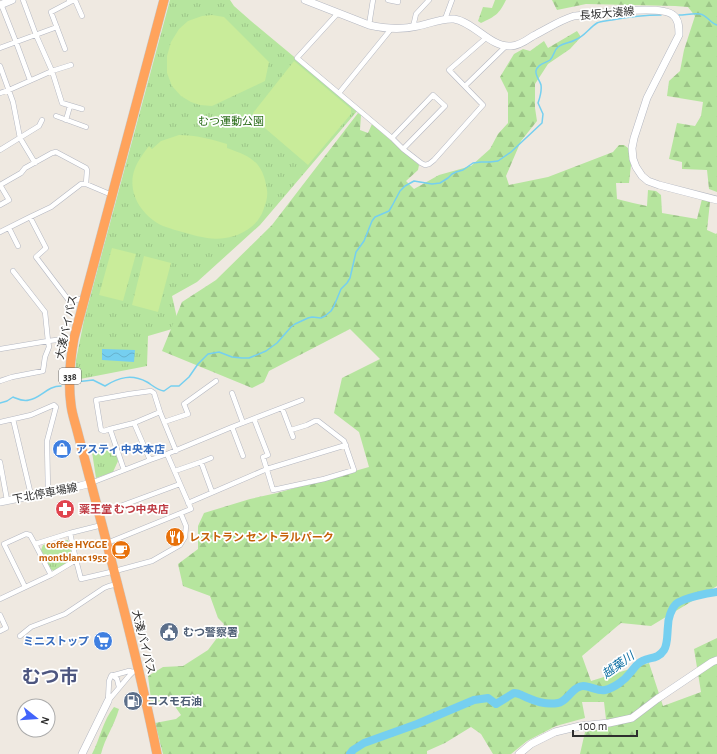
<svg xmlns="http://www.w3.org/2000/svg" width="717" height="754" viewBox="0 0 717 754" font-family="'Alegreya Sans','Noto Sans JP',sans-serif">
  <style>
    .grass { fill: url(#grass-tufts) }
    .forest { fill: url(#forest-firs) }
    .pitch { fill: #c9ec9a }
    .water { fill: url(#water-waves) }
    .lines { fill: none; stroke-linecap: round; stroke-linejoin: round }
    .stream { stroke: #75cff0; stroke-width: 1.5 }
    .river { stroke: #75cff0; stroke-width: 8 }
    .street-casing { stroke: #b4b7c1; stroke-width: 5.5 }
    .secondary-casing { stroke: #b4b7c1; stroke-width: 8 }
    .highway-casing { stroke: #c9c9c9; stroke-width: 10 }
    .street { stroke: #fff; stroke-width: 4.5 }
    .secondary { stroke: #fff; stroke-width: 7 }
    .highway { stroke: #ffa35c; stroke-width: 9 }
    .labels { text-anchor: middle; stroke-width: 3.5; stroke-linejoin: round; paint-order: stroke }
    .shield { fill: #fff; stroke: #6d6d6d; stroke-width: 1 }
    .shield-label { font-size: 10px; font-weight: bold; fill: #2e2e2e }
    .street-label { font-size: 11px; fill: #2e2e2e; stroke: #fff }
    .park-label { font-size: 11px; fill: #2c6e1b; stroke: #fff }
    .shop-label { font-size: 11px; font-weight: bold; fill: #366cbe; stroke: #fff; text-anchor: start }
    .health-label { font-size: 11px; font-weight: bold; fill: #be3a42; stroke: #fff; text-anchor: start }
    .food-label { font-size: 11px; font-weight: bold; fill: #c56008; stroke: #fff; text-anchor: start }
    .service-label { font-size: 11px; font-weight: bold; fill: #4e5e75; stroke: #fff; text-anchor: start }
    .water-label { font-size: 12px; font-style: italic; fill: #0d6fa3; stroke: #fff }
    .town-label { font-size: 19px; font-weight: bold; fill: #4d5680; stroke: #fff }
  </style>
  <defs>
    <pattern id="grass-tufts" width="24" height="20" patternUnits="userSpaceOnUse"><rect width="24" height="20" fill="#b6e59e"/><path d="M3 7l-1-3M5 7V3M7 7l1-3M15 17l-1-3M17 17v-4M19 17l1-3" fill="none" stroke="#9dc588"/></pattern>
    <pattern id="forest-firs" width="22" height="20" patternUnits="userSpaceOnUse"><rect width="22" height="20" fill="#b6e59e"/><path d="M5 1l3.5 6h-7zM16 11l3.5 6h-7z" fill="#9dc588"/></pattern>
    <pattern id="water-waves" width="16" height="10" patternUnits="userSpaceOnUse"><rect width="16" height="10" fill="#75cff0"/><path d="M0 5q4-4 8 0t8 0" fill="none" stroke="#66b2ce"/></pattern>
  </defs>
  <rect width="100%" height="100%" fill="#efe9e1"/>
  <!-- grass -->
  <path class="grass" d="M 170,0 L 230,0 L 234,6 L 251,21 L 358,110 L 260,225 L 197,282 L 172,296 L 179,327 L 148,336 L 147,366 L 75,380 L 76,360 L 84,320 Z
    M 114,448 L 118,461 L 113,472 L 96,478 L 92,452 Z
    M 68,540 L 73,558 L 72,560 L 54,571 L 50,569 L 41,550 L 43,545 Z"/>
  <!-- forest -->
  <path class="forest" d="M 495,0 L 506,0 C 499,14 496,16 481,23 L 478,21 L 483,7 L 492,8 Z
    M 552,0 L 717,0 L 717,192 L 709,189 L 707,170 L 682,169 L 682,162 L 669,159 L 677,123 L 695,126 L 701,116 L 703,102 L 667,96 L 669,81 L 680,71 L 684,50 L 695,16 L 688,7 L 675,6 L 586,4 L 557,10 Z
    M 577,31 L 581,37 L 570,49 L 548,64 L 535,84 L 535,108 L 537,121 L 521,141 L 506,176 L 509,185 L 548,177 L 613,152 L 619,145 L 624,145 L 628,148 L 631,165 L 629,183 L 616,183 L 617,199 L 633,203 L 647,206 L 648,190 L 656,191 L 661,195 L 662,213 L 697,219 L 702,199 L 710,202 L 707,230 L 716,234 L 717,233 L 717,586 L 651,626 L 621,623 L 582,656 L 591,681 L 649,663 L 663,706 L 701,692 L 694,649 L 717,638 L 717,754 L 580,754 L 585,732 L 607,728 L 604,702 L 582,702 L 585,718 L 556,726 L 527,741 L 511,754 L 493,754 L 481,734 L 471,727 L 445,743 L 427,751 L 427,754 L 163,754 L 155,723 L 176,719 L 181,715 L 167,695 L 152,707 L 148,676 L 163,667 L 183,666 L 208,650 L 220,634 L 224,624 L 218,618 L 210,596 L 183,586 L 178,564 L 198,549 L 198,526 L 204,513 L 250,499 L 277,493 L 369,467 L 359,432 L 334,413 L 342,378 L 380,359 L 350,329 L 269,371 L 264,382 L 252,388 L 162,351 L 182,302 L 216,280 L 272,225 L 358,113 L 361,115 L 360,130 L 368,133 L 372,124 L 419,165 L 418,170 L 406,181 L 414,189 L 439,175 L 471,166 L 490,149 L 498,134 L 508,123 L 508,93 L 500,77 L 514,54 L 523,49 L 530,51 L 544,41 L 548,48 Z
    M 114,707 L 119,709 C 114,726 105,738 101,754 L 92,754 C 100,739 103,720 114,707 Z"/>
  <!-- pitch -->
  <path class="pitch" d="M 212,15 L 224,17 L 269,62 L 265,81 L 212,106 L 200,105 L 191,102 L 181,96 L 172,86 L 167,73 L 167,56 L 171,42 L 179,29 L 188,21 L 202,16 Z
    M 294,61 L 351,109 L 351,114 L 308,165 L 253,118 L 253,113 Z
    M 179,135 C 196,135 211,139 227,144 L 227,148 C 252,157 263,162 267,190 C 268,196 266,203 264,208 C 263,211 262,214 260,217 C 250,234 226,241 207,238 C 200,237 193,235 186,233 C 179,231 171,229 163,226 C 144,217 129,197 133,175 C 135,164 143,154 149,146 L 152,149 L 161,141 Z
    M 112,248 L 136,254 L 123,301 L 99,295 Z
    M 144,256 L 171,263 L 158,312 L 132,305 Z"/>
  <!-- water -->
  <path class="water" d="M 102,349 L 135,350 L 134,362 L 102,360 Z"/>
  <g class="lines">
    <!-- stream -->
    <path class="stream" d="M 679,15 C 685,15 693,13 700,14 C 707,15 710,23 717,25
      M 76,382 L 93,380 L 105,386 C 119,377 132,374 147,382 C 152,385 157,390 164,391 L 171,386 L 179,386 L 189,377 L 198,364 L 208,354 L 219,352 L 232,357 L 242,358 L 249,358 L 266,351 L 277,343 L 291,327 L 295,324 L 308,318 L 312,317 L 321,318 L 325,316 L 331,311 L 334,306 L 341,289 L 347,283 L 350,278 L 356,252 L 364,241 L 372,221 L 375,217 L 389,211 L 392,206 L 400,191 L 405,186 L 414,181 L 432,184 L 440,183 L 448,178 L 452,174 L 456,172 L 463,170 L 473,163 L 481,162 L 490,162 L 498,161 L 511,152 L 542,123 L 543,114 L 538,103 C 540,97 542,92 541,85 C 540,81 535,75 536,71 C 537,64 546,63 550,60 C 554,56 554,50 558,47 C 563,43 570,43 575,40 C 584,37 589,28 597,23 C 601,21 607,21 612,20 C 628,17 644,15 661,15
      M 0,403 L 7,401 L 13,397 C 18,399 23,402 29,400 C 41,398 47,386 61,386"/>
    <!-- river -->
    <path class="river" d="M 350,754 L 353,750 L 364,743 L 417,724 L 474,700 L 488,698 L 496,704 L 514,693 C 519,693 523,696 528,698 C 537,702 547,705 558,703 C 566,702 571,690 579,687 C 586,683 597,692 605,690 C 614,688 625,680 630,673 C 633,670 635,666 638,664 C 646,656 657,661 664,650 C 668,644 667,634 668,626 C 668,619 671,609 676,604 C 683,598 708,593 717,592"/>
    <defs>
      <path id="street" d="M 23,0 L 36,35 L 52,71 L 62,103 L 82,109
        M 388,0 L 398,2 L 398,0
        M 70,2 L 75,0 L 82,16
        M 1,4 L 16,42 L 30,80
        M 338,13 L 297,58 L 392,138 L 403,149 L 421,163 L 425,165 L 429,164 L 434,160 L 483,105 L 449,70 L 487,37
        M 445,19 L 452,0
        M 369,25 L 373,0
        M 413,27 L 416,14 L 429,0
        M 0,48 L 57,27
        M 65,49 L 51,12 L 70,2 L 69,0
        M 0,66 L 13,102 L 20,138 L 35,163
        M 465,86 L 506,46
        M 0,93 L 9,90 L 52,71 L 71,65
        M 339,93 L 391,29
        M 56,116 L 86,127
        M 66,120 L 70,106
        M 392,138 L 433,95 L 445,106 L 403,149
        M 0,150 L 39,126 L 42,120
        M 0,205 L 9,200 L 0,185 L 21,173 L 25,168 L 52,153 L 56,152 L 86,168 L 87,170 L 86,184
        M 30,217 L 46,248 L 36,257 L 70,302 L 79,299 L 84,301
        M 9,228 L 18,246
        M 0,232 L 30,217 L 51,207 L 81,184 L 86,184 L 112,195
        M 13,271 L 45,312 L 48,341 L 74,338
        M 0,349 L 48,341 L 49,347 L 45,357 L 43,371 L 12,377 L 0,381
        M 232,393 L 243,423
        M 282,408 L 293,437
        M 13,419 L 31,495
        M 254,419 L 268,455 L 263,457 L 273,490 L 324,479 L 354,470 L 344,441 L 318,421 L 315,421 L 307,425 L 291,430
        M 0,422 L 31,415 L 54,405 L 56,407 L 47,441 L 48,492
        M 164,422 L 188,414 L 184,404 L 216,381
        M 134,423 L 150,460
        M 232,427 L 243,456
        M 110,429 L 134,423 L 160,412
        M 0,462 L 7,500
        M 201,462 L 212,492
        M 124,470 L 110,429 L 104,431 L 101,430 L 96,400 L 129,394 L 151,391 L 154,393 L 160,412 L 176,451
        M 175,471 L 201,462 L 211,458
        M 91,483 L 150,460 L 167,454 L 232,427 L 302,400
        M 188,503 L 267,469 L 346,445
        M 99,514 L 180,484
        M 70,533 L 76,560
        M 107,543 L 191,509 L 167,454
        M 35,544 L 51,575
        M 25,587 L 4,544 L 26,534 L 30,535 L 35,544 L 70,533 L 102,525
        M 0,599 L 51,575 L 76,560 L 81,579 L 115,571 L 152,561 L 180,545 L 185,537 L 186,526 L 181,514
        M 0,615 L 6,628 L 0,631
        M 20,636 L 31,627 L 65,614 L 104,588 L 109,586 L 118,584
        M 112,675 L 117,679 L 119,687
        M 108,701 L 109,681 L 111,676 L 129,671 L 133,672
        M 108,701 L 129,676 L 133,672"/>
      <path id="secondary" d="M 305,0 L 369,25 C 386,29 401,30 418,26 C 429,24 441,18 454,19 C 474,22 491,48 511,46 C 519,46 527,40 533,36 C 547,29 560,20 574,16 C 593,14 661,4 673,15 C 679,19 679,28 679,35 L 647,98 L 634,138 L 632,148 L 633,159 L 636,167 L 642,176 L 648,181 L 659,185 L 717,200
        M 0,5 L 12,0
        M 0,502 L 80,486 L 91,483
        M 82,754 L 108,701
        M 519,754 L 531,744 L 555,732 L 580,726 L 609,723 L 632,718 L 657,699 L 712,662 L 717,660"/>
      <path id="highway" d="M 157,754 C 135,645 105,537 77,430 C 75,422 72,414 71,405 C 68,383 70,360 74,338 L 164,0"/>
    </defs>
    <!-- street casing -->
    <use href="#street" class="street-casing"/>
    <!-- secondary casing -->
    <use href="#secondary" class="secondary-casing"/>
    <!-- highway casing -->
    <use href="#highway" class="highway-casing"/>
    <!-- street -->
    <use href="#street" class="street"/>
    <!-- secondary -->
    <use href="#secondary" class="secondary"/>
    <!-- highway -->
    <use href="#highway" class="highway"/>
  </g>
  <!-- icons -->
  <defs>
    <symbol id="shop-disc" viewBox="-11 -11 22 22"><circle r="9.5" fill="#3f7fe0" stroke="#fff"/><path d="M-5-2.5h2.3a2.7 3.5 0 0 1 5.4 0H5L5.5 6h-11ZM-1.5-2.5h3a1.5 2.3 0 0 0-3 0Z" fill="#fff"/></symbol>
    <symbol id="pharmacy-disc" viewBox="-11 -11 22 22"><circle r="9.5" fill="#e0444e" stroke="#fff"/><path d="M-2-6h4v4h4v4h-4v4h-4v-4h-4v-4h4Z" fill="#fff"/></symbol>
    <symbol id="restaurant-disc" viewBox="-11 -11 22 22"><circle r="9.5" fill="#e8710a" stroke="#fff"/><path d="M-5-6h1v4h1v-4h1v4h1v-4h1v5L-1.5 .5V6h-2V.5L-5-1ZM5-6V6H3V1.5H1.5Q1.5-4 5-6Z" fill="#fff"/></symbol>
    <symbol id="cafe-disc" viewBox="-11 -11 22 22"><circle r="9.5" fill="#e8710a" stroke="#fff"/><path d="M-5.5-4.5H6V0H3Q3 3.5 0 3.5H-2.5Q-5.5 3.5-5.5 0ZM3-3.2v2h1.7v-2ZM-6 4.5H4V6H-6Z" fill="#fff"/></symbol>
    <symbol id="civic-disc" viewBox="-11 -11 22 22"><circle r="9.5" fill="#5c6f8a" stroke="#fff"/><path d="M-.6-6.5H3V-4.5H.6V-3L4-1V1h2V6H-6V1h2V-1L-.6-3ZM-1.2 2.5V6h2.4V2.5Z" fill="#fff"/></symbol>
    <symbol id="supermarket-disc" viewBox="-11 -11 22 22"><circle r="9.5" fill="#3f7fe0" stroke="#fff"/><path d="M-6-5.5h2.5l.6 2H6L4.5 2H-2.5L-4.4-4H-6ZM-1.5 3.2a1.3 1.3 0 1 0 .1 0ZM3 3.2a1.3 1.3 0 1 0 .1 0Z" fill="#fff"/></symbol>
    <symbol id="fuel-disc" viewBox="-11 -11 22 22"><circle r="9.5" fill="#5c6f8a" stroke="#fff"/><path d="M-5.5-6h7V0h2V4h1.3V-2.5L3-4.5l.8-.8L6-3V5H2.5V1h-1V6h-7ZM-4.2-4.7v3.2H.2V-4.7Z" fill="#fff"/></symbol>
  </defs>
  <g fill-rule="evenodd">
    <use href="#shop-disc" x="51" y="438" width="22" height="22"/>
    <use href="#pharmacy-disc" x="54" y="498" width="22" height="22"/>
    <use href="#restaurant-disc" x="164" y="526" width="22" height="22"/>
    <use href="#cafe-disc" x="110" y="539" width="22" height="22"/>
    <use href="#civic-disc" x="158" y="621" width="22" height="22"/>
    <use href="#supermarket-disc" x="92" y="630" width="22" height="22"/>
    <use href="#fuel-disc" x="122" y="690" width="22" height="22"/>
  </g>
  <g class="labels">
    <!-- shield labels -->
    <rect class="shield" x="59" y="368" width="22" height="16" rx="3"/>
    <g class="shield-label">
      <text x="70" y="380">338</text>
    </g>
    <!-- street labels -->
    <g class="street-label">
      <text transform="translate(607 13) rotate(-5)" y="4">長坂大湊線</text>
      <text transform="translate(66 327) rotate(-78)" y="4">大湊バイパス</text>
      <text transform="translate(45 493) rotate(-11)" y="4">下北停車場線</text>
      <text transform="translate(144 642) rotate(76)" y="4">大湊バイパス</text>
    </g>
    <!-- park labels -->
    <g class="park-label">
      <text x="231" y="125">むつ運動公園</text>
    </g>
    <!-- shop labels -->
    <g class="shop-label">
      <text x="76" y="453">アスティ 中央本店</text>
      <text x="89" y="645" text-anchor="end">ミニストップ</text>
    </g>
    <!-- health labels -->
    <g class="health-label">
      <text x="79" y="513">薬王堂 むつ中央店</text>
    </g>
    <!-- food labels -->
    <g class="food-label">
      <text x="189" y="541">レストラン セントラルパーク</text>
      <text x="107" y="548" text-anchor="end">coffee HYGGE<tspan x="107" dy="13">montblanc 1955</tspan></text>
    </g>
    <!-- service labels -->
    <g class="service-label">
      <text x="183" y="636">むつ警察署</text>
      <text x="147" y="705">コスモ石油</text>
    </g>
    <!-- water labels -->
    <g class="water-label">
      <text transform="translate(618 665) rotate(-36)" y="4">越葉川</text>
    </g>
    <!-- town labels -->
    <g class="town-label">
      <text x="50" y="683">むつ市</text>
    </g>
  </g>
  <!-- north arrow -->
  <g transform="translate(36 718) rotate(107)"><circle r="19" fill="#ffffff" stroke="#ababab"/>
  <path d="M0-3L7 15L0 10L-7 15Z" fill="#4264fb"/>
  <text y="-6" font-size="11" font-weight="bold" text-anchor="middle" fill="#2e2e2e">N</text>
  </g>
  <!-- scale -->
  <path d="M573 730v6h64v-6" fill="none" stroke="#2e2e2e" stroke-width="2"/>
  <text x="579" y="730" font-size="12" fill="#2e2e2e" stroke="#ffffff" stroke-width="3" paint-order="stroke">100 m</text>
</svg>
